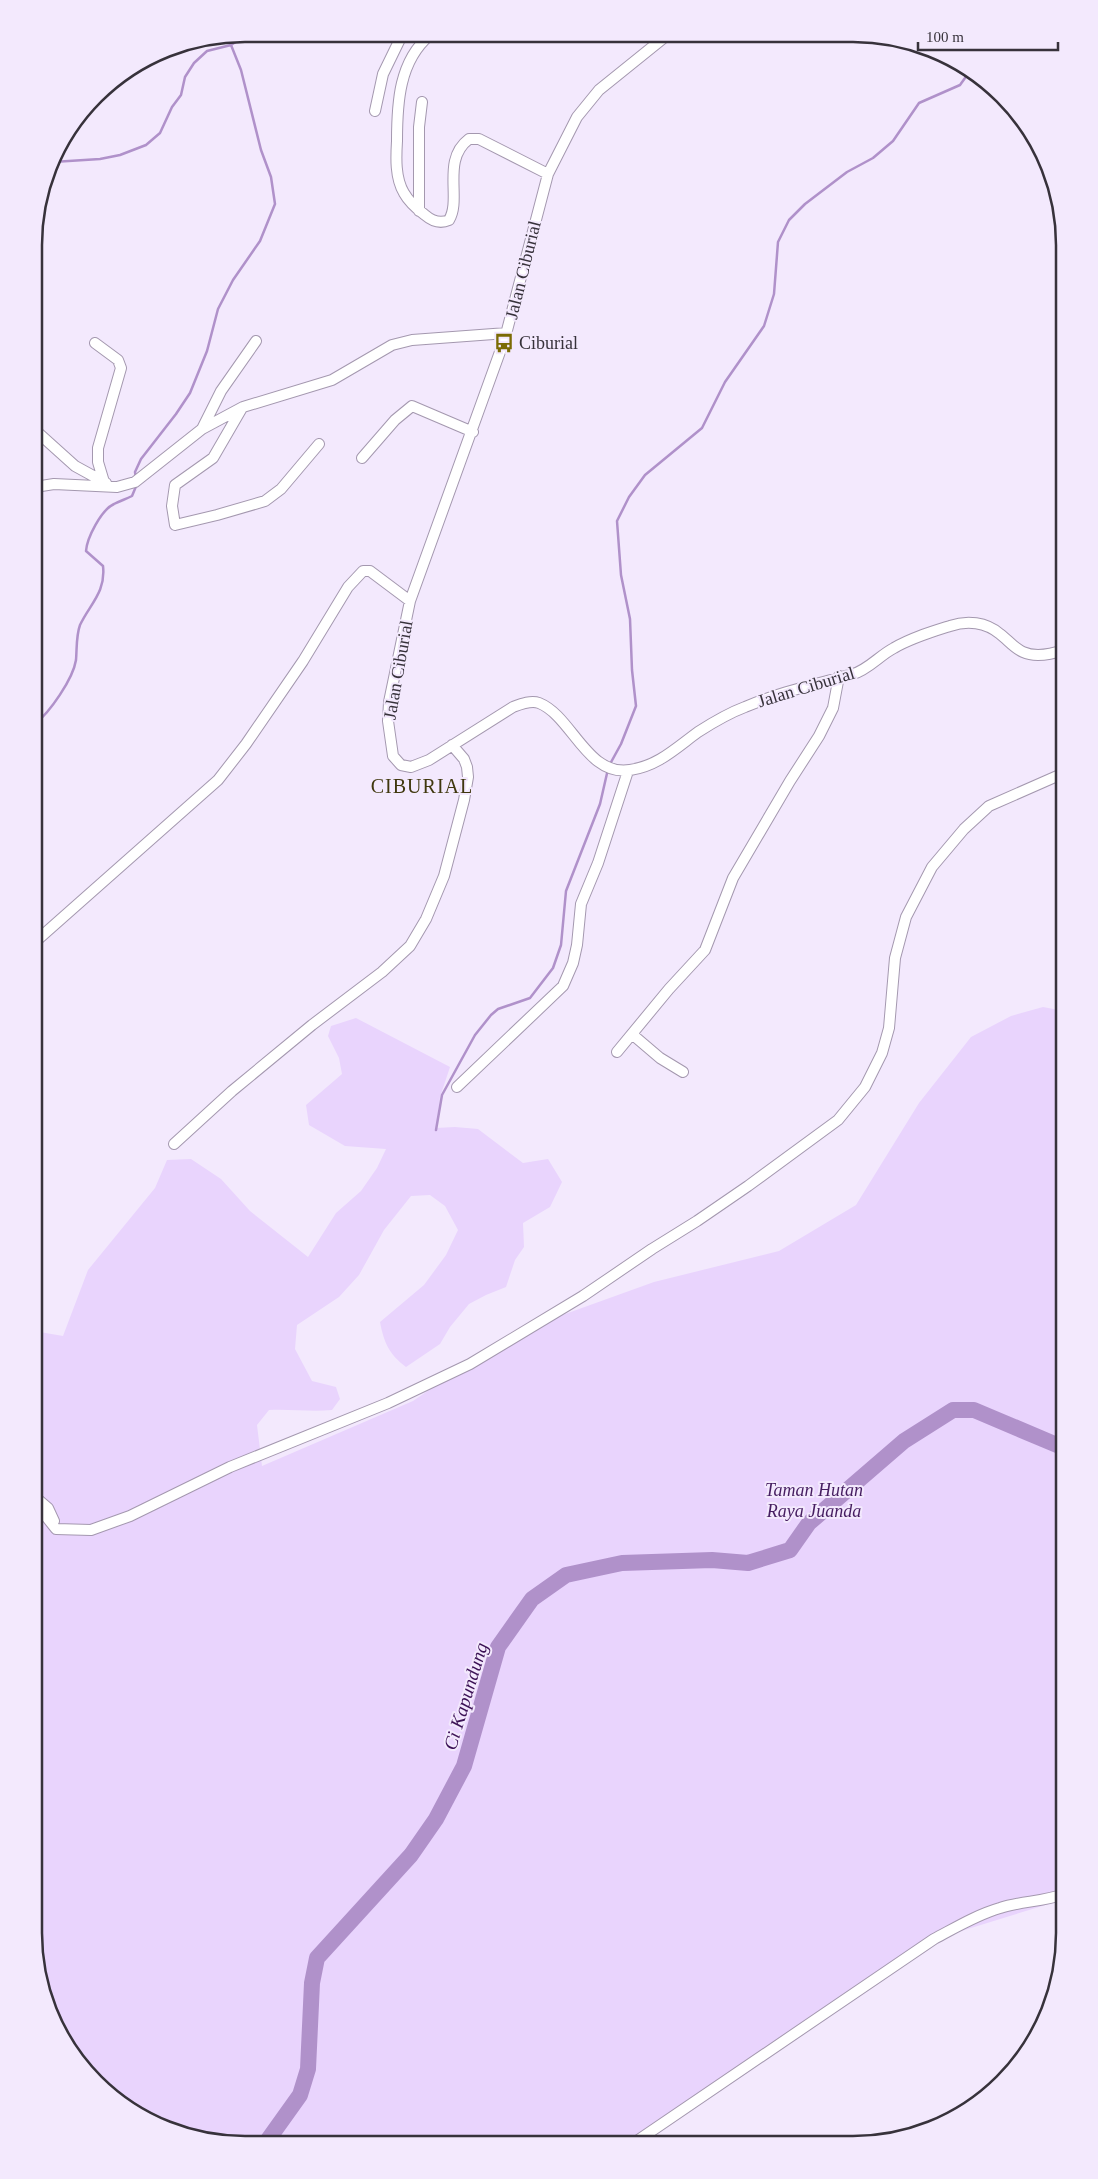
<svg xmlns="http://www.w3.org/2000/svg" width="1098" height="2179" viewBox="0 0 1098 2179" font-family="'Times New Roman',serif">
  <style>
    .green { fill: #e9d4fd }
    .lines { fill: none; stroke-linecap: round; stroke-linejoin: round }
    .stream { stroke: #b091ca; stroke-width: 2.5 }
    .river { stroke: #b091ca; stroke-width: 16 }
    .street-casing { stroke: #a498af; stroke-width: 12 }
    .street { stroke: #fff; stroke-width: 10 }
    .labels { text-anchor: middle; stroke-width: 4; stroke-linejoin: round; paint-order: stroke }
    .street-label { font-size: 18px; fill: #37323b; stroke: #f3e9fd }
    .poi-label { font-size: 18px; fill: #37323b; stroke: #f3e9fd; text-anchor: start }
    .park-label { font-size: 18px; font-style: italic; fill: #461e61; stroke: #f3e9fd }
    .water-label { font-size: 19px; font-style: italic; fill: #3c1256; stroke: #f3e9fd }
    .quarter-label { font-size: 20px; letter-spacing: 1px; fill: #40380e; stroke: #f3e9fd }
    .rim { fill: none; stroke: #37323b; stroke-width: 2.5 }
  </style>
  <rect width="100%" height="100%" fill="#f3e9fd"/>
  <!-- green -->
  <path class="green" d="M 1043,1007 L 1064,1011 L 1064,1897 L 1052,1903 L 945,1936 L 637,2145 L 217,2143 L 152,2124 L 106,2093 L 69,2051 L 45,2002 L 34,1934 L 34,1331 L 63,1336 L 88,1270 L 155,1188 L 167,1160 L 191,1159 L 221,1179 L 250,1211 L 308,1257 L 336,1213 L 361,1191 L 377,1168 L 386,1149 L 345,1146 L 309,1125 L 306,1105 L 342,1074 L 339,1058 L 328,1036 L 331,1026 L 356,1018 L 450,1067 L 440,1097 L 436,1128 L 455,1127 L 478,1129 L 523,1163 L 548,1159 L 562,1182 L 550,1207 L 523,1223 L 524,1247 L 515,1260 L 506,1287 L 486,1295 L 469,1304 L 450,1327 L 440,1344 L 406,1367 C 389,1354 384,1343 380,1322 L 424,1285 L 446,1255 L 458,1230 L 445,1206 L 430,1195 L 411,1196 L 384,1230 L 359,1275 L 339,1297 L 297,1325 L 295,1349 L 312,1381 L 336,1387 L 340,1399 L 332,1410 C 311,1412 291,1409 269,1410 L 257,1425 L 262,1466 L 413,1401 L 474,1359 L 543,1322 L 654,1282 L 779,1251 L 856,1205 L 919,1103 L 971,1037 L 1011,1016 Z"/>
  <g class="lines">
    <!-- stream -->
    <path class="stream" d="M 53,162 L 100,159 L 120,155 L 146,145 L 160,133 L 172,107 L 181,95 L 185,77 L 194,63 L 207,51 L 231,45 L 248,34
      M 136,479 L 135,472 L 141,459 L 176,414 L 190,393 L 207,351 L 218,309 L 233,280 L 260,241 L 275,204 L 271,177 L 261,150 L 241,70 L 231,45
      M 35,724 C 50,712 73,679 76,660 C 77,648 76,636 80,625 C 90,604 106,592 103,566 L 86,551 C 87,538 101,510 114,504 C 120,501 126,499 132,496 L 137,484
      M 610,764 L 621,744 L 636,706 L 632,670 L 630,619 L 621,575 L 617,521 L 629,497 L 645,475 L 702,428 L 725,382 L 764,326 L 774,294 L 778,242 L 789,220 L 805,204 L 847,172 L 873,158 L 893,141 L 919,103 L 960,85 L 970,71
      M 436,1130 L 442,1095 L 475,1035 L 491,1015 L 498,1009 L 530,998 L 553,968 L 561,945 L 566,891 L 600,804 L 608,769"/>
    <!-- river -->
    <path class="river" d="M 265,2144 L 300,2095 L 308,2069 L 312,1983 L 317,1958 L 411,1855 L 436,1819 L 464,1766 L 498,1647 L 532,1599 L 566,1575 L 622,1563 L 712,1560 L 748,1563 L 790,1550 L 809,1523 L 904,1441 L 953,1410 L 974,1410 L 1064,1448"/>
    <defs>
      <path id="street" d="M 334,34 L 349,34
        M 430,35 C 399,61 397,103 397,141 C 396,157 395,178 404,193 C 409,202 417,209 425,215 C 432,221 440,224 449,220 C 462,199 441,160 469,139 L 479,139 L 548,174
        M 666,36 L 599,90 L 577,117 L 548,174 L 505,338 L 410,601 L 389,702 L 388,721 L 393,756 L 401,765 L 411,767 L 429,760 L 513,707 C 521,704 531,700 539,703 C 572,716 587,777 630,770 C 658,766 676,748 698,732 C 712,723 729,713 745,707 C 780,692 817,684 853,674 C 868,670 880,655 894,648 C 911,638 931,632 950,626 C 967,620 986,622 1000,634 C 1008,640 1014,648 1023,652 C 1036,658 1052,654 1064,650
        M 375,111 L 383,74 L 402,35
        M 419,211 L 419,127 L 422,102
        M 95,343 L 118,360 L 121,368 L 98,448 L 98,462 L 104,482
        M 242,408 L 213,458 L 175,485 L 172,506 L 175,525 L 217,515 L 265,501 L 281,489 L 319,444
        M 202,429 L 221,391 L 256,341
        M 35,430 L 75,466 L 106,483
        M 362,458 L 395,420 L 412,406 L 473,432
        M 35,487 L 54,484 L 117,487 L 135,482 L 202,429 L 243,407 L 332,380 L 392,345 L 412,340 L 507,333
        M 35,942 L 218,780 L 246,744 L 303,661 L 348,587 L 363,571 L 370,571 L 410,601
        M 633,1035 L 660,1058 L 683,1072
        M 617,1052 L 669,989 L 705,950 L 733,878 L 790,781 L 819,736 L 833,708 L 839,676
        M 457,1087 L 563,986 L 573,963 L 577,945 L 581,904 L 598,863 L 628,771
        M 174,1144 L 232,1091 L 312,1025 L 382,972 L 410,946 L 426,919 L 444,876 L 464,800 L 468,777 L 467,767 L 464,759 L 452,745
        M 34,1496 L 48,1508 L 54,1521
        M 34,1507 L 37,1505 L 56,1529 L 91,1530 L 130,1516 L 230,1467 L 388,1403 L 470,1364 L 583,1296 L 652,1249 L 697,1221 L 748,1186 L 838,1120 L 865,1087 L 882,1053 L 889,1028 L 895,958 L 906,917 L 932,867 L 964,829 L 989,806 L 1064,773
        M 631,2145 L 934,1939 C 955,1928 976,1915 1000,1908 C 1021,1901 1043,1902 1064,1894"/>
    </defs>
    <!-- street casing -->
    <use href="#street" class="street-casing"/>
    <!-- street -->
    <use href="#street" class="street"/>
  </g>
  <!-- icons -->
  <defs>
    <symbol id="bus-bare" viewBox="-9 -9 18 18"><path d="M-5-6H5V4H4V6H2V4H-2V6H-4V4H-5ZM-3.5-4V0h7V-4ZM-3.5 1.2v1.5H-2V1.2ZM2 1.2v1.5H3.5V1.2Z" fill="#7b6b04" stroke="#f3e9fd" stroke-width="2.5" paint-order="stroke"/></symbol>
  </defs>
  <g fill-rule="evenodd">
    <use href="#bus-bare" x="490" y="329" width="28" height="28"/>
  </g>
  <g class="labels">
    <!-- street labels -->
    <g class="street-label">
      <text transform="translate(523 270) rotate(-76)" y="6">Jalan Ciburial</text>
      <text transform="translate(398 670) rotate(-80)" y="6">Jalan Ciburial</text>
      <text transform="translate(806 687) rotate(-17)" y="6">Jalan Ciburial</text>
    </g>
    <!-- poi labels -->
    <g class="poi-label">
      <text x="519" y="349">Ciburial</text>
    </g>
    <!-- park labels -->
    <g class="park-label">
      <text x="814" y="1496">Taman Hutan<tspan x="814" dy="21">Raya Juanda</tspan></text>
    </g>
    <!-- water labels -->
    <g class="water-label">
      <text transform="translate(465 1696) rotate(-73)" y="7">Ci Kapundung</text>
    </g>
    <!-- quarter labels -->
    <g class="quarter-label">
      <text x="422" y="793">CIBURIAL</text>
    </g>
  </g>
  <!-- crop -->
  <path d="M0 0H1098V2179H0ZM245 42H853A203 203 0 0 1 1056 245V1933A203 203 0 0 1 853 2136H245A203 203 0 0 1 42 1933V245A203 203 0 0 1 245 42Z" fill="#f3e9fd" fill-rule="evenodd"/>
  <path class="rim" d="M245 42H853A203 203 0 0 1 1056 245V1933A203 203 0 0 1 853 2136H245A203 203 0 0 1 42 1933V245A203 203 0 0 1 245 42Z"/>
  <!-- scale -->
  <path d="M918 42v8h140v-8" fill="none" stroke="#37323b" stroke-width="2.5"/>
  <text x="926" y="42" font-size="15" fill="#37323b" stroke="#f3e9fd" stroke-width="4" paint-order="stroke">100 m</text>
</svg>
